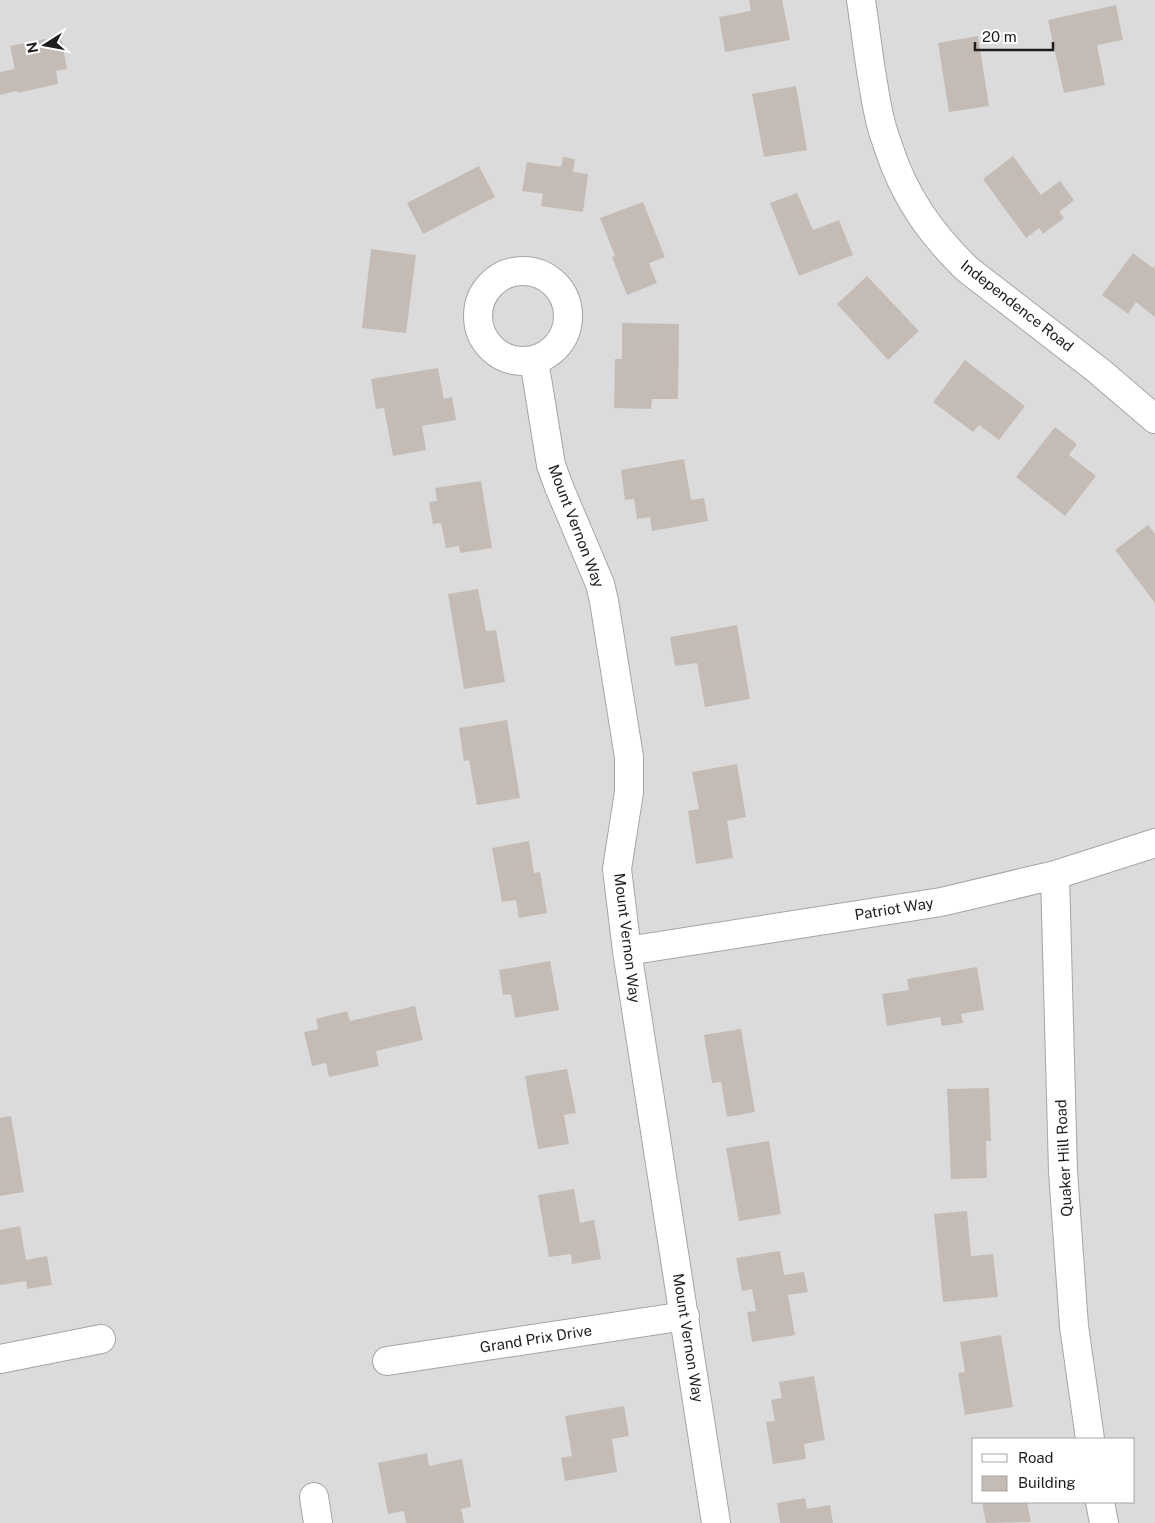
<svg xmlns="http://www.w3.org/2000/svg" width="1155" height="1523" viewBox="0 0 1155 1523" font-family="'Public Sans',sans-serif">
  <style>
    .residential { fill: #dcdbdb; fill-rule: evenodd }
    .building { fill: #c4bcb4 }
    .lines { fill: none; stroke-linecap: round; stroke-linejoin: round }
    .street-casing { stroke: #a5a5a5; stroke-width: 30 }
    .street { stroke: #fff; stroke-width: 28 }
    .labels { text-anchor: middle; stroke-width: 4; stroke-linejoin: round; paint-order: stroke }
    .street-label { font-size: 15px; fill: #1e1e1e; stroke: #fff }
  </style>
  <rect width="100%" height="100%" fill="#efede4"/>
  <!-- residential -->
  <path class="residential" d="M 0,0 L 1155,0 L 1155,1523 L 0,1523 ZM 974,1439 L 1134,1439 L 1134,1502 L 974,1502 Z"/>
  <!-- building -->
  <path class="building" d="M 749,0 L 782,0 L 790,40 L 725,52 L 719,17 L 751,11 Z
    M 1116,5 L 1123,40 L 1097,45 L 1105,85 L 1064,93 L 1048,20 Z
    M 61,36 L 67,69 L 56,71 L 58,84 L 17,93 L 17,91 L 0,95 L 0,72 L 15,69 L 10,46 Z
    M 978,36 L 989,106 L 949,112 L 938,43 Z
    M 796,86 L 807,150 L 764,157 L 752,94 Z
    M 1013,156 L 1041,195 L 1060,181 L 1074,200 L 1059,212 L 1064,218 L 1043,234 L 1039,228 L 1026,238 L 983,179 Z
    M 563,157 L 575,159 L 573,172 L 588,174 L 583,212 L 541,206 L 543,194 L 522,191 L 527,162 L 561,167 Z
    M 479,166 L 495,197 L 423,234 L 407,203 Z
    M 797,193 L 813,230 L 839,220 L 853,255 L 799,276 L 770,203 Z
    M 643,202 L 665,257 L 649,263 L 657,283 L 627,295 L 612,257 L 615,256 L 600,218 Z
    M 371,249 L 416,255 L 406,333 L 362,328 Z
    M 1133,253 L 1153,268 L 1155,265 L 1155,317 L 1136,302 L 1128,314 L 1102,295 Z
    M 867,276 L 919,331 L 888,360 L 837,304 Z
    M 622,323 L 679,324 L 678,399 L 652,399 L 651,409 L 614,408 L 615,359 L 622,359 Z
    M 965,360 L 1025,406 L 999,440 L 979,425 L 973,432 L 933,402 Z
    M 438,368 L 444,399 L 452,397 L 456,420 L 422,426 L 426,450 L 393,456 L 384,408 L 376,409 L 371,379 Z
    M 1055,427 L 1077,444 L 1069,455 L 1096,476 L 1065,516 L 1016,477 Z
    M 684,459 L 691,500 L 704,498 L 708,521 L 652,531 L 650,517 L 637,519 L 634,499 L 625,500 L 621,470 Z
    M 481,481 L 492,548 L 460,553 L 459,546 L 446,548 L 441,523 L 433,524 L 429,502 L 437,501 L 435,488 Z
    M 1148,525 L 1155,534 L 1155,603 L 1115,550 Z
    M 478,589 L 486,631 L 496,630 L 505,682 L 464,689 L 448,594 Z
    M 737,625 L 750,699 L 705,707 L 697,663 L 675,666 L 670,637 Z
    M 507,720 L 520,798 L 477,805 L 469,760 L 464,761 L 459,728 Z
    M 737,764 L 746,817 L 727,821 L 733,858 L 696,864 L 688,811 L 699,809 L 692,772 Z
    M 529,841 L 534,873 L 540,872 L 547,913 L 519,918 L 516,900 L 502,902 L 492,848 Z
    M 550,961 L 559,1010 L 515,1018 L 511,994 L 503,995 L 499,970 Z
    M 977,967 L 984,1010 L 961,1014 L 963,1023 L 942,1026 L 940,1017 L 887,1026 L 882,994 L 909,990 L 907,979 Z
    M 415,1006 L 423,1040 L 376,1051 L 379,1066 L 329,1077 L 326,1063 L 312,1066 L 304,1032 L 318,1029 L 316,1019 L 347,1011 L 350,1021 Z
    M 741,1029 L 755,1112 L 727,1117 L 721,1082 L 712,1083 L 704,1035 Z
    M 567,1069 L 576,1113 L 564,1115 L 569,1144 L 538,1149 L 525,1076 Z
    M 989,1088 L 991,1141 L 986,1141 L 987,1178 L 951,1179 L 947,1089 Z
    M 11,1116 L 24,1192 L 0,1196 L 0,1118 Z
    M 769,1141 L 781,1214 L 739,1221 L 726,1148 Z
    M 574,1189 L 580,1223 L 594,1220 L 601,1259 L 572,1264 L 571,1254 L 549,1257 L 538,1195 Z
    M 967,1211 L 971,1256 L 993,1254 L 998,1297 L 943,1302 L 934,1214 Z
    M 20,1226 L 26,1260 L 47,1256 L 52,1285 L 27,1289 L 26,1281 L 0,1285 L 0,1230 Z
    M 780,1251 L 784,1275 L 804,1272 L 808,1292 L 788,1295 L 795,1335 L 752,1342 L 747,1312 L 756,1311 L 752,1289 L 742,1291 L 736,1258 Z
    M 1001,1335 L 1013,1407 L 965,1415 L 958,1373 L 965,1372 L 960,1342 Z
    M 814,1376 L 825,1440 L 804,1444 L 806,1459 L 773,1464 L 766,1422 L 775,1421 L 771,1400 L 782,1398 L 779,1382 Z
    M 624,1406 L 629,1436 L 612,1439 L 617,1472 L 565,1481 L 561,1458 L 572,1456 L 565,1416 Z
    M 427,1453 L 429,1466 L 462,1459 L 471,1507 L 461,1509 L 464,1523 L 406,1523 L 404,1511 L 388,1514 L 378,1463 Z
    M 805,1498 L 807,1509 L 830,1505 L 833,1523 L 780,1523 L 777,1503 Z
    M 982,1502 L 1027,1502 L 1031,1522 L 986,1523 Z"/>
  <g class="lines">
    <defs>
      <path id="street" d="M 861,0 C 867,40 871,81 880,120 C 882,129 885,137 888,146 C 904,196 930,233 967,269 L 1099,371 L 1155,419
        M478 316a45 45 0 1 1 90 0a45 45 0 1 1-90 0Z
        M 534,360 L 551,465 L 559,487 L 600,584 L 604,601 L 629,757 L 629,792 L 617,869 L 627,951 L 716,1523
        M 1055,875 L 1063,1171 L 1074,1326 L 1090,1439
        M 627,951 L 941,902 L 1055,875 L 1155,843
        M 0,1359 L 101,1339
        M 387,1361 L 685,1316
        M 314,1497 L 318,1523
        M 1100,1502 L 1104,1523"/>
    </defs>
    <!-- street casing -->
    <use href="#street" class="street-casing"/>
    <!-- street -->
    <use href="#street" class="street"/>
  </g>
  <g class="labels">
    <!-- street labels -->
    <g class="street-label">
      <text transform="translate(1017 306) rotate(38)" y="5">Independence Road</text>
      <text transform="translate(576 526) rotate(69)" y="5">Mount Vernon Way</text>
      <text transform="translate(894 909) rotate(-9)" y="5">Patriot Way</text>
      <text transform="translate(627 938) rotate(83)" y="5">Mount Vernon Way</text>
      <text transform="translate(1064 1158) rotate(-93)" y="5">Quaker Hill Road</text>
      <text transform="translate(688 1338) rotate(81)" y="5">Mount Vernon Way</text>
      <text transform="translate(536 1339) rotate(-9)" y="5">Grand Prix Drive</text>
    </g>
  </g>
  <!-- legend -->
  <rect x="972" y="1438" width="162" height="65" fill="#ffffff" stroke="#a5a5a5"/>
  <rect x="982" y="1454" width="25" height="8" fill="#ffffff" stroke="#a5a5a5"/>
  <text x="1018" y="1463" font-size="15" fill="#1e1e1e">Road</text>
  <rect x="982" y="1476" width="25" height="15" fill="#c4bcb4" stroke="#a5a5a5"/>
  <text x="1018" y="1488" font-size="15" fill="#1e1e1e">Building</text>
  <!-- north arrow -->
  <g transform="translate(45 45) rotate(259)" stroke="#ffffff" stroke-width="4" paint-order="stroke">
  <path d="M0-4L9 19L0 12L-9 19Z" fill="#1e1e1e"/>
  <text y="-8" font-size="14" font-weight="bold" text-anchor="middle" fill="#1e1e1e">N</text>
  </g>
  <!-- scale -->
  <path d="M975 42v8h78v-8" fill="none" stroke="#1e1e1e" stroke-width="2.5"/>
  <text x="982" y="42" font-size="15" fill="#1e1e1e" stroke="#ffffff" stroke-width="4" paint-order="stroke">20 m</text>
</svg>
